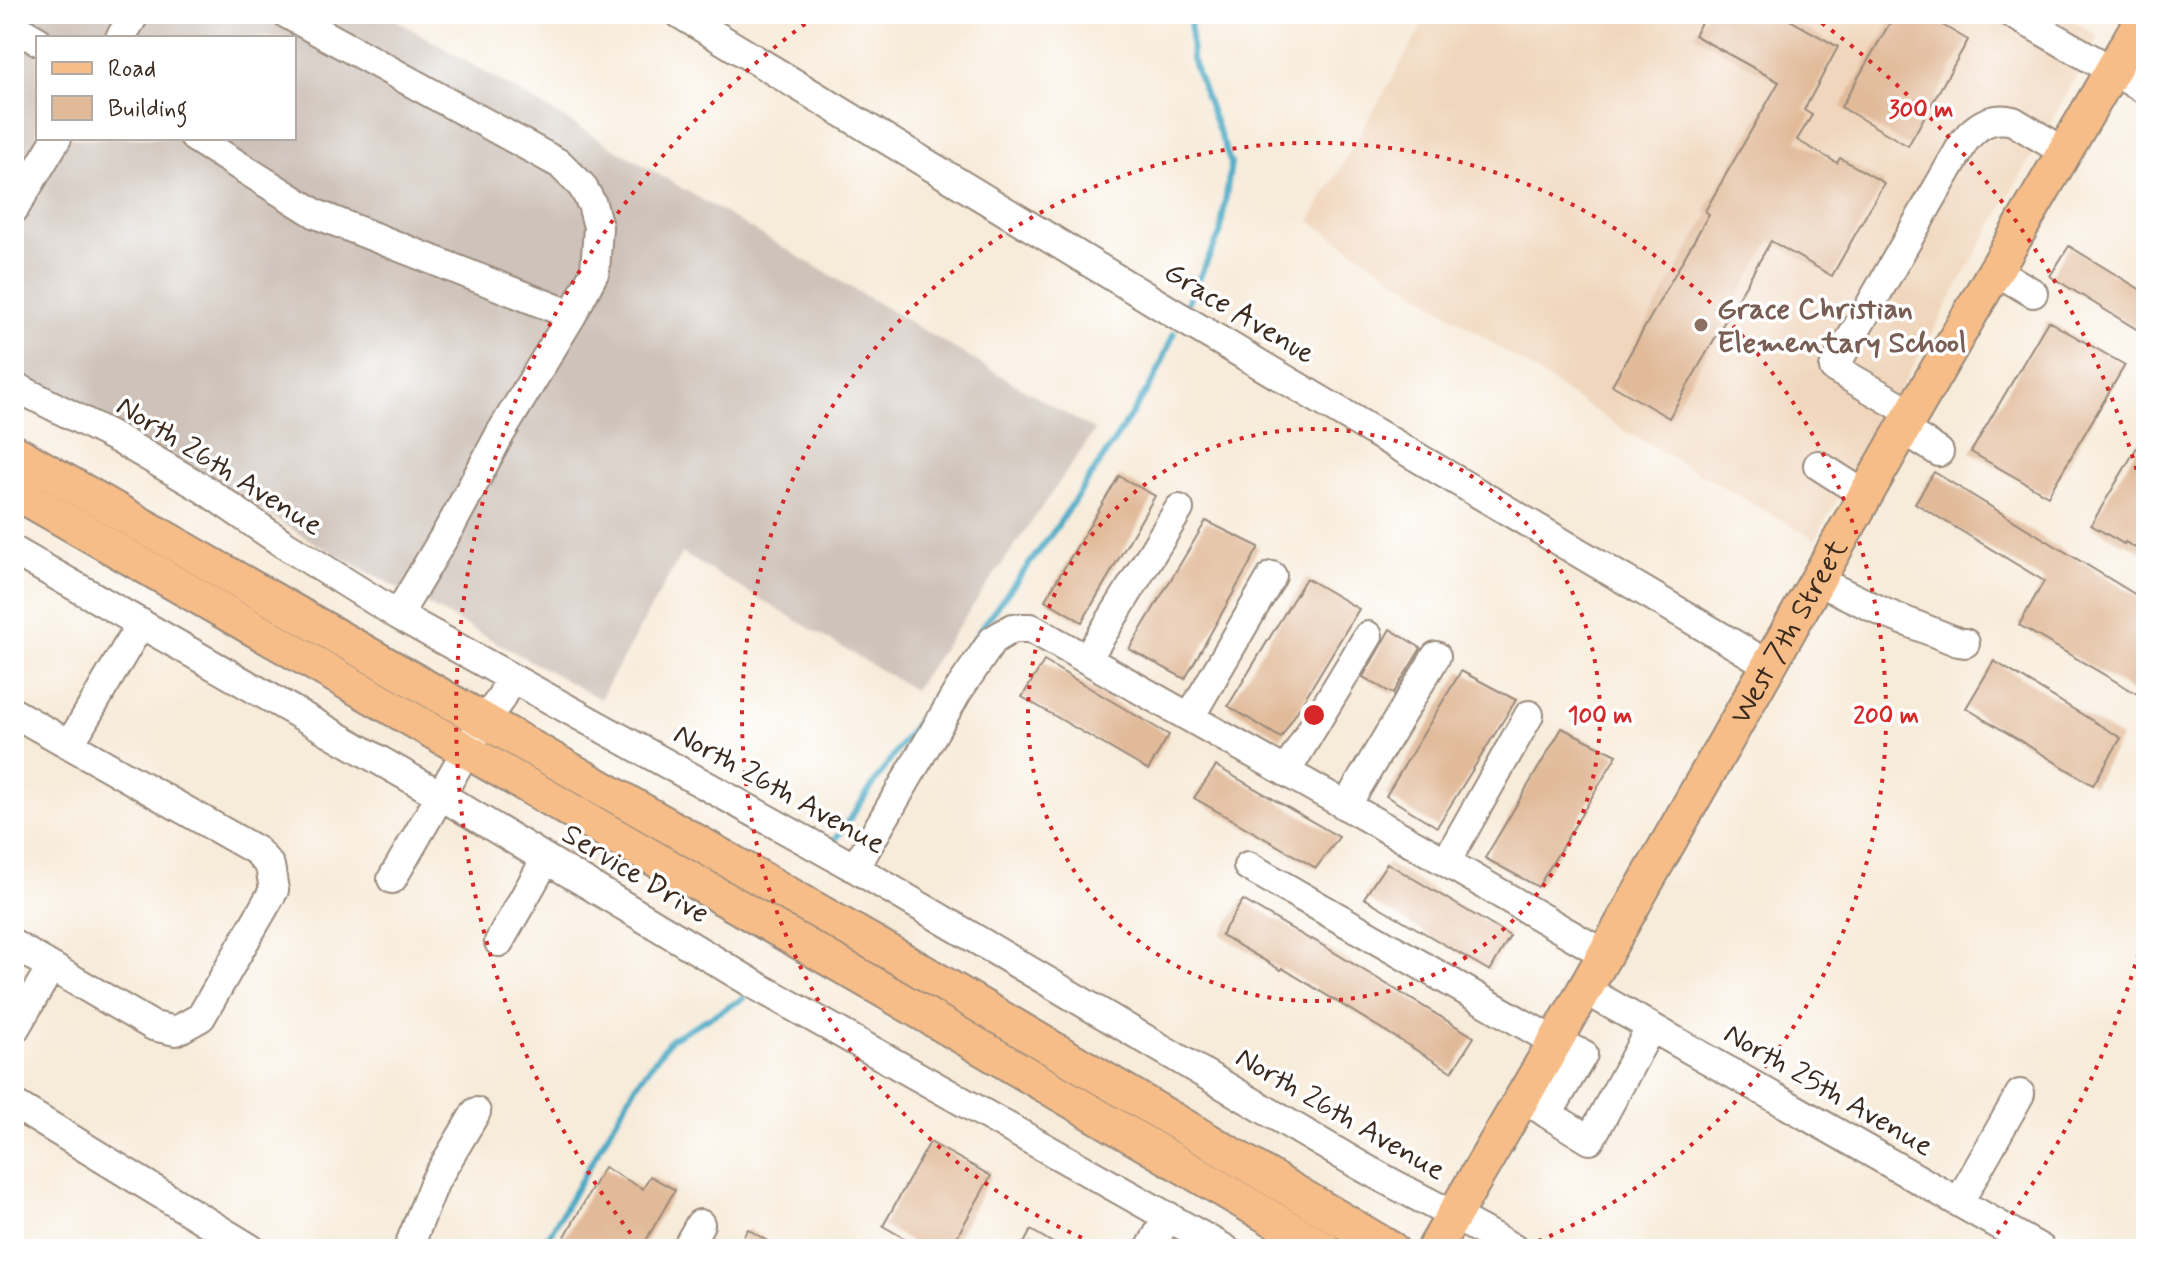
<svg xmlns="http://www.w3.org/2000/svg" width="2160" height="1263" viewBox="0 0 2160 1263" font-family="Mynerve,sans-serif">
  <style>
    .built { fill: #f0d6bc }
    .industrial { fill: #cec2b9; fill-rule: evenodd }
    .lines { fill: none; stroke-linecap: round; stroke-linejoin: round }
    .stream { stroke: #46a9c5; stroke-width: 6 }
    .building { fill: #e1ba99 }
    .minor-casing { stroke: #998a7c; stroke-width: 32 }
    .major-casing { stroke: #998a7c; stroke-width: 38 }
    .minor { stroke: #fff; stroke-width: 28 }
    .major { stroke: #f7bd88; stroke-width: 34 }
    .ring { fill: none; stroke: #d62828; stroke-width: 4; stroke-dasharray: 4 8 }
    .education-dot { fill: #8d6e63; stroke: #fff; stroke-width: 3 }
    .labels { text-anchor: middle; stroke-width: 7; stroke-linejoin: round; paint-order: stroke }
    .education-label { font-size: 30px; font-weight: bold; fill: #785e54; stroke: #fff; text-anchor: start }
    .street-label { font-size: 30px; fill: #3b2a1e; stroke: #fff }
    .centre { fill: #d62828; stroke: #fff; stroke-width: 4 }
    .ring-label { font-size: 24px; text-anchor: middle; font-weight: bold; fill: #d62828; stroke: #fff; stroke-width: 7; stroke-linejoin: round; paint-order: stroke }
  </style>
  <rect width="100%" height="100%" fill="#fff"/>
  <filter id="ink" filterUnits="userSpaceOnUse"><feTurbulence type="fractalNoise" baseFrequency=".0125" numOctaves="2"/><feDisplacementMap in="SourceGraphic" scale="16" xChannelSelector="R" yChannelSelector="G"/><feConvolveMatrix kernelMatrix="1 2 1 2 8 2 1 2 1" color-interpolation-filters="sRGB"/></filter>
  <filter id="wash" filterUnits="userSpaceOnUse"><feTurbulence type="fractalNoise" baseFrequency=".006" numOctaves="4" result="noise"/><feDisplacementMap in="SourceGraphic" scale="32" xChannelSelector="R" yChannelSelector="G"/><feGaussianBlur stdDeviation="1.8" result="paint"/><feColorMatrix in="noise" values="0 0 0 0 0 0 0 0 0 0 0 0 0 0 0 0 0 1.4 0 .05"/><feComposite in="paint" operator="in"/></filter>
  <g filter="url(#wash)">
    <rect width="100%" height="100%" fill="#f7ebd9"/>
    <!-- built -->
    <path class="built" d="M 1429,14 L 2063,14 L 2099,37 L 1815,539 L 1620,428 L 1310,221 Z"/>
    <!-- industrial -->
    <path class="industrial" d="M 14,14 L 386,14 L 1095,431 L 914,690 L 682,553 L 600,699 L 313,542 L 179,461 L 14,371 ZM 38,38 L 294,38 L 294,138 L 38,138 Z"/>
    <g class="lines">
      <!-- stream -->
      <path class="stream" d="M 1187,303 L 1220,234 L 1231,164 L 1192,59 L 1190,14
        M 835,840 L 983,626 L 1056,528 L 1107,452 L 1155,378 L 1174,333
        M 541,1249 L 637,1084 L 671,1039 L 744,998"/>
    </g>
    <g id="blocks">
      <!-- building -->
      <path class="building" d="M 1706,14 L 1779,14 L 1838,47 L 1804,110 L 1812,115 L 1797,140 L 1837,163 L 1840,158 L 1884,183 L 1832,276 L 1771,241 L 1669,418 L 1612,385 L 1709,214 L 1705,211 L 1779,82 L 1694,35 Z
        M 1895,14 L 1935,14 L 1932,19 L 1968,40 L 1908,146 L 1841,107 Z
        M 2069,246 L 2146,293 L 2146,335 L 2050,276 Z
        M 2048,321 L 2125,365 L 2048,496 L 1971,452 Z
        M 2146,432 L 2146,554 L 2125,542 L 2124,544 L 2091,525 Z
        M 1934,472 L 2146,601 L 2146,699 L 2019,625 L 2044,581 L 1915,503 Z
        M 1119,476 L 1155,496 L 1082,622 L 1045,600 Z
        M 1206,521 L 1259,547 L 1185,679 L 1129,649 Z
        M 1306,578 L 1359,609 L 1281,738 L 1228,706 Z
        M 1390,629 L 1421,648 L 1393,694 L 1363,677 Z
        M 1044,661 L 1169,735 L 1148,770 L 1022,697 Z
        M 1994,661 L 2121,738 L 2093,785 L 1966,708 Z
        M 1461,671 L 1516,700 L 1437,827 L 1386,796 Z
        M 1562,728 L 1617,755 L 1538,887 L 1485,858 Z
        M 1216,766 L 1339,837 L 1316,868 L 1194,798 Z
        M 1387,863 L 1510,936 L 1490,971 L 1364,898 Z
        M 1243,900 L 1311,940 L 1312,939 L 1474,1037 L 1452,1072 L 1282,968 L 1281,970 L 1221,935 Z
        M 930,1142 L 991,1176 L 950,1249 L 923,1249 L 883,1226 Z
        M 604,1167 L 643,1189 L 650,1176 L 675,1190 L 641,1249 L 558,1249 Z
        M 748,1229 L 780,1249 L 736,1249 Z
        M 1031,1230 L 1063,1249 L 1021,1249 Z"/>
    </g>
  </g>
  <g filter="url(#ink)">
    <use href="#blocks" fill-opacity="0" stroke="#998a7c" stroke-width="2"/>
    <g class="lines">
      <defs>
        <path id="minor" d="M 287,14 L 560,164 L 582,186 L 592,204 L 598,227 L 595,271 L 572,315 L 500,434 L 453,522 L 398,615
          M 680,14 L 1178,316 L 1769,665
          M 2013,14 L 2146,90
          M 14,27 L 38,41
          M 120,38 L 135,14
          M 195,138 L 316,214 L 572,315
          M 14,209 L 57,138
          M 1996,271 L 2033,293
          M 14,386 L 118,439 L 204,489 L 284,544 L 398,615 L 855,868 L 1359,1165 C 1410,1194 1464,1219 1514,1249
          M 1912,413 L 1834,368 L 1965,140 C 1978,124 1992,116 2013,121 L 2063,151
          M 1903,429 L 1939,452
          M 1818,465 L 1865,495
          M 14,551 L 440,795 L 757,986 L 1225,1249
          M 1816,580 L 1885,613 L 1958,642 L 1965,643
          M 1087,659 L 1179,509
          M 14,713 L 257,851 L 270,866 L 274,890 L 201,1017 L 176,1031 L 153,1026 L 14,945
          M 1190,717 L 1272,576
          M 70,744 L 141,623
          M 1286,772 L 1368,636
          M 1346,806 L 1436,656
          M 1446,862 L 1529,715
          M 1248,866 L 1555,1042 L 1583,1054 L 1548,1114 L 1523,1097
          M 855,868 L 958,691 L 993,640 L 1013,628 L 1031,628 L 1446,862 L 1604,954
          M 392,879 L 483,722 L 499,701 L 511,678
          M 499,942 L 546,859
          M 1584,989 L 2041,1249
          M 14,1030 L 51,967
          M 14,1104 L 251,1249
          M 1548,1114 L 1590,1140 L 1651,1027
          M 1959,1202 L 2020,1094
          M 408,1249 L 435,1181 L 476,1112
          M 686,1249 L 700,1224
          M 1150,1249 L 1168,1216"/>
        <g id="major">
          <path d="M 14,452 L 891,953 L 1391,1249"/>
          <path d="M 14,491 L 868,981 L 1324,1249"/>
          <path id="s1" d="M 1434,1249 L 1555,1042 L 1903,429 L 2145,14"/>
        </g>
      </defs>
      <!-- minor casing -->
      <use href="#minor" class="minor-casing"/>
      <!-- major casing -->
      <use href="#major" class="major-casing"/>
      <!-- minor -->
      <use href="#minor" class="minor"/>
      <!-- major -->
      <use href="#major" class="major"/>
    </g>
  </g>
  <!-- distance rings -->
  <g class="ring">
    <circle cx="1314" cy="715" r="286"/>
    <path d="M1104 1247A572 572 0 1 1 1524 1247"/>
    <path d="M2145 930A858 858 0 0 1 1990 1243M638 1243A858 858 0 0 1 816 16M1812 16A858 858 0 0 1 2145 500"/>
  </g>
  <!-- markers -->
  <circle class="education-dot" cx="1701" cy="325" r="8"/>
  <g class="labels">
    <!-- education labels -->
    <g class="education-label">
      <text x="1717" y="318">Grace Christian<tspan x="1717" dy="34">Elementary School</tspan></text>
    </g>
    <!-- street labels -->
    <g class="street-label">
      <text transform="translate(1240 312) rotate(31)" y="10">Grace Avenue</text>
      <text transform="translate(220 465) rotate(32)" y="10">North 26th Avenue</text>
      <text dy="10" stroke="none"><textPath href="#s1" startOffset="712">West 7th Street</textPath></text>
      <text transform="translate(780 788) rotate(29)" y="10">North 26th Avenue</text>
      <text transform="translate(636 873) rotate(31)" y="10">Service Drive</text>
      <text transform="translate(1829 1089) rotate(30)" y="10">North 25th Avenue</text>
      <text transform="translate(1341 1113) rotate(30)" y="10">North 26th Avenue</text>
    </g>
  </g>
  <circle cx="1314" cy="715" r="12" class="centre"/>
  <g class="ring-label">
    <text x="1921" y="117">300 m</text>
    <text x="1600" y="723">100 m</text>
    <text x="1886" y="723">200 m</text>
  </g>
  <!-- margin -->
  <rect width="2160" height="1263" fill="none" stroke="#fff" stroke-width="48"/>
  <!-- legend -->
  <rect x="36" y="36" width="260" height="104" fill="#ffffff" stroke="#b1aaa5" stroke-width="2"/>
  <rect x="52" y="62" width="40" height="12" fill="#f7bd88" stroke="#b1aaa5" stroke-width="2"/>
  <text x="108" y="76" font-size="24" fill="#3b2a1e">Road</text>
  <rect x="52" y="96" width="40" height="24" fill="#e1ba99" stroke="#b1aaa5" stroke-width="2"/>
  <text x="108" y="116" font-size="24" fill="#3b2a1e">Building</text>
</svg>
